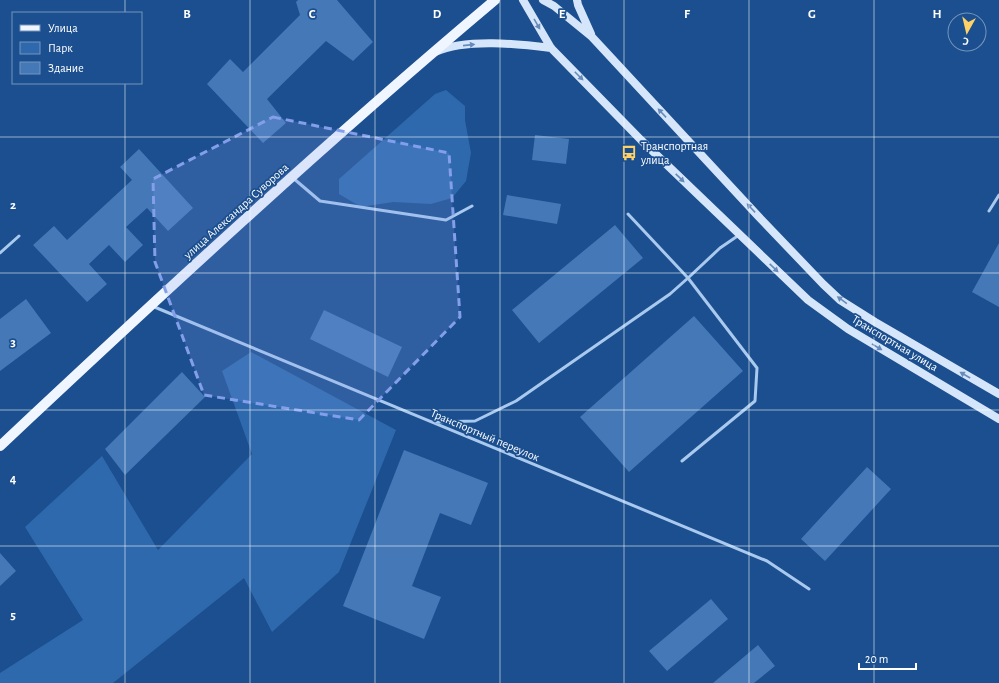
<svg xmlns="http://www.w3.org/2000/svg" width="999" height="683" viewBox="0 0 999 683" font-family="'Alegreya Sans',sans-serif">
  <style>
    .green { fill: #2e69ad }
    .building { fill: #4478b7 }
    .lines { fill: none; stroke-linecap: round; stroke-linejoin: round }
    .lane { stroke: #a9c9ee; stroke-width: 3 }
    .secondary { stroke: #d6e6fa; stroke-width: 8 }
    .primary { stroke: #f0f6ff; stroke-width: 10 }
    .oneway { fill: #668bba }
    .marked { fill: #839eea; fill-opacity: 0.2; stroke: #839eea; stroke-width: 3; stroke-dasharray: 8 5; stroke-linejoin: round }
    .grid { fill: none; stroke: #fff; stroke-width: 1; stroke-opacity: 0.55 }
    .labels { text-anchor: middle; stroke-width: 3.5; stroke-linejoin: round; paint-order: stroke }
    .poi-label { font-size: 12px; fill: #fff; stroke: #1b4f8f; text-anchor: start }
    .street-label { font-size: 12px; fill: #fff; stroke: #1b4f8f }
    .grid-label { font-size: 13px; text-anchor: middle; font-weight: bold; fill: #fff; stroke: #1b4f8f; stroke-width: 3.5; stroke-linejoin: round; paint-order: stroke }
  </style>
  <rect width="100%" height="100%" fill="#1b4f8f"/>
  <!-- green -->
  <path class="green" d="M 446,90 L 465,106 L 465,120 L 471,153 L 466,181 L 452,198 L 431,204 L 393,202 L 361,207 L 339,194 L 339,179 L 435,94 Z
    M 251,352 L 396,430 L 339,572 L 272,632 L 244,578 L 113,683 L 0,683 L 0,673 L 83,620 L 25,527 L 102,456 L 158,550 L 252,454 L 222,371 Z"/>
  <!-- building -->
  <path class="building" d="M 298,0 L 337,0 L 373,42 L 353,61 L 326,41 L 267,99 L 286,123 L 263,143 L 207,84 L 230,59 L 243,72 L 300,15 L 296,2 Z
    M 535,135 L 569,139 L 566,164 L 532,160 Z
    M 139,149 L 193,208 L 168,231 L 147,208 L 126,227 L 143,245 L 125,262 L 109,245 L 89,264 L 107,284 L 87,302 L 33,245 L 54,226 L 67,240 L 132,180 L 120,167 Z
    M 507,195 L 561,204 L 557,224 L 503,215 Z
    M 615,225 L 643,258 L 539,343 L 512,310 Z
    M 999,243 L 999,307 L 972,292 Z
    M 26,299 L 51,333 L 0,371 L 0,319 Z
    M 324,310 L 402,347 L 388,377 L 310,339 Z
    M 694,316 L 743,371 L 629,472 L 580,417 Z
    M 182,372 L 205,397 L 125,475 L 105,449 Z
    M 404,450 L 488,483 L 471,525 L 440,513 L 412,586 L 441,597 L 424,639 L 343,606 Z
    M 867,467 L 891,489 L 825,561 L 801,539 Z
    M 0,553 L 16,571 L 0,586 Z
    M 711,599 L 728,619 L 667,671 L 649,651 Z
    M 758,645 L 775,666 L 754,683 L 713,683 Z"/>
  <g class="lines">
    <!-- lane -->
    <path class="lane" d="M 293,178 L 320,201 L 446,220 L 472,206
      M 989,211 L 999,195
      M 0,253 L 19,236
      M 152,306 L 767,561 L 809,589
      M 433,422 L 475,421 L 516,401 L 670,294 L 688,278 L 628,214
      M 682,461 L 755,401 L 757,368 L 688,278 L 720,248 L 739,235"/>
    <!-- secondary -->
    <path class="secondary" d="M 523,0 L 551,48 L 641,140 L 808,300 L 848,329 L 999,419
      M 543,0 L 554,6 L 592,37 L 758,216 L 823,284 L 840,300 L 875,322 L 999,394
      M 577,0 L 578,5 L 591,34
      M 435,52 C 467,38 518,44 551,48"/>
    <!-- primary -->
    <path class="primary" d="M 0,446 C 162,294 325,143 495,0"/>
  </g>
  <!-- one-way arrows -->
  <defs><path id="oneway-solid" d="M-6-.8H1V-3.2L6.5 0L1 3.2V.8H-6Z"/></defs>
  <g class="oneway">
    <use href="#oneway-solid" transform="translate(537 24) rotate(60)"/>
    <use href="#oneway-solid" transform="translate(469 45) rotate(-6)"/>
    <use href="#oneway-solid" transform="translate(579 76) rotate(45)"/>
    <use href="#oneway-solid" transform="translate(662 113) rotate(-133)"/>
    <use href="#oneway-solid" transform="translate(680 178) rotate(44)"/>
    <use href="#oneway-solid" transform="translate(751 208) rotate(-133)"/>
    <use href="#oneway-solid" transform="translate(774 268) rotate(44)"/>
    <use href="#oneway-solid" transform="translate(842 300) rotate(-144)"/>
    <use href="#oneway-solid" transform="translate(877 347) rotate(31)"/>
    <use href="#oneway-solid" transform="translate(965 375) rotate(-150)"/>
  </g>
  <!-- marked area -->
  <path class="marked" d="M 273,117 L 449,153 L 460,317 L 359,420 L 204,395 L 155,262 L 153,179 Z"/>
  <!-- grid -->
  <path class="grid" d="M 125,0 L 125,13M 250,0 L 250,683M 375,0 L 375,683M 500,0 L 500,683M 624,0 L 624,683M 749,0 L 749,683M 874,0 L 874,683M 125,83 L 125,683M 0,137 L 999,137M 0,273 L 999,273M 0,410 L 999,410M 0,546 L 999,546"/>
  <!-- icons -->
  <defs>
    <symbol id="bus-bare" viewBox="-9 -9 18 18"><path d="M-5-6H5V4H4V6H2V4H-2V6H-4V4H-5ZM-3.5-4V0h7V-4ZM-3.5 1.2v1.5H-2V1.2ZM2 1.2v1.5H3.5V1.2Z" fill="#ffd166" stroke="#1b4f8f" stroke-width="2.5" paint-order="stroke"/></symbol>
  </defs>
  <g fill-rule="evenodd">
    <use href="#bus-bare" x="618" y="142" width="22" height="22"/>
  </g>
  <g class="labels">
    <!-- poi labels -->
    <g class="poi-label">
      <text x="641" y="150">Транспортная<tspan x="641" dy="14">улица</tspan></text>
    </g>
    <!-- street labels -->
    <g class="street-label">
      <text transform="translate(236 211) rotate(-42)" y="4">улица Александра Суворова</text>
      <text transform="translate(895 343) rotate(31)" y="4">Транспортная улица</text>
      <text transform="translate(485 435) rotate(23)" y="4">Транспортный переулок</text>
    </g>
  </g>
  <g class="grid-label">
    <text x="187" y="18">B</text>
    <text x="312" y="18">C</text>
    <text x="437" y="18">D</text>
    <text x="562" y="18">E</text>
    <text x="687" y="18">F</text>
    <text x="812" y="18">G</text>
    <text x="937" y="18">H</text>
    <text x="13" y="209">2</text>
    <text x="13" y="346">3</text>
    <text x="13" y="483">4</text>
    <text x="13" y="619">5</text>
  </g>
  <!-- legend -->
  <rect x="12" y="12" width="130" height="72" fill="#1b4f8f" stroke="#7695bc"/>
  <rect x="20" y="25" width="20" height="6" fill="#f0f6ff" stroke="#7695bc"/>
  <text x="48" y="32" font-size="12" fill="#ffffff">Улица</text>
  <rect x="20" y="42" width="20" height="12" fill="#2e69ad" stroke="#7695bc"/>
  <text x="48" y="52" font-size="12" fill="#ffffff">Парк</text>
  <rect x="20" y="62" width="20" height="12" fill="#4478b7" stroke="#7695bc"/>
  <text x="48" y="72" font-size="12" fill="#ffffff">Здание</text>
  <!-- north arrow -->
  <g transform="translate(967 32) rotate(188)"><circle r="19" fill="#1b4f8f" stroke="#7695bc"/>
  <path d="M0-3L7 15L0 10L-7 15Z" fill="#ffd166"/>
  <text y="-6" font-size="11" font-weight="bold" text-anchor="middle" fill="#ffffff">С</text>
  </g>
  <!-- scale -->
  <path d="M859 663v6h57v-6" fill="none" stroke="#ffffff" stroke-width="2"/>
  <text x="865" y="663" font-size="12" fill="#ffffff" stroke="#1b4f8f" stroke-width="3" paint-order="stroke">20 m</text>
</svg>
